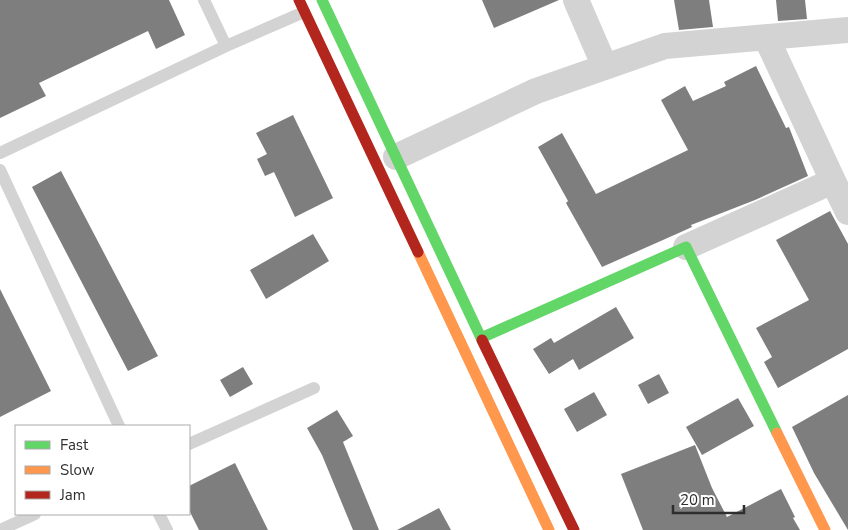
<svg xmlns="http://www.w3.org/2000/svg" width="848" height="530" viewBox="0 0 848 530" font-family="'Nunito Sans',sans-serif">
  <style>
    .building { fill: #7e7e7e }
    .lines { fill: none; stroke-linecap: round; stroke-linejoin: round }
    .lane { stroke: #d3d3d3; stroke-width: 12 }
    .street { stroke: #d3d3d3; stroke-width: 26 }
    .fast { stroke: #63d668; stroke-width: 11 }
    .slow { stroke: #ff974d; stroke-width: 11 }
    .jam { stroke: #b3261e; stroke-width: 11 }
  </style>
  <rect width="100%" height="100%" fill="#fff"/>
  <!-- building -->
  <path class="building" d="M 0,0 L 169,0 L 185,35 L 156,49 L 148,31 L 39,83 L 46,96 L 0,118 Z
    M 482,0 L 559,0 L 494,28 Z
    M 674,0 L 709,0 L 713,27 L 679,30 Z
    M 776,0 L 805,0 L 807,19 L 778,21 Z
    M 756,66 L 786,128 L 789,127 L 808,176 L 755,200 L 691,225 L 692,227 L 681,232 L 602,267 L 566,203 L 568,201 L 538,147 L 562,133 L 596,194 L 688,150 L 661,100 L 685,86 L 693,101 L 726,86 L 724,82 Z
    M 293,115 L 333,198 L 295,217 L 274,172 L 265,176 L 257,159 L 267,154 L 256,133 Z
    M 61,171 L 158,356 L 128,371 L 32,187 Z
    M 830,211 L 848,244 L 848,349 L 778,388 L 764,362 L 772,357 L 756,328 L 809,300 L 776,240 Z
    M 313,234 L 329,261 L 266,299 L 250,270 Z
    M 0,289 L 51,391 L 0,417 Z
    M 616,307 L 634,338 L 579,370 L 573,359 L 549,374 L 533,349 L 551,338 L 554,343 Z
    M 243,367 L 253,384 L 230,397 L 220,380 Z
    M 659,374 L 669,393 L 648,404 L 638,385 Z
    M 594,392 L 607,415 L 577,432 L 564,409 Z
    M 848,395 L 848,530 L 814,473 L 792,427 Z
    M 738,398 L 754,426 L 702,455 L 686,427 Z
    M 337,410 L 353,436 L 343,442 L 379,530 L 353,530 L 322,455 L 307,428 Z
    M 695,445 L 712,488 L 727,517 L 781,489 L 795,517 L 793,518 L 800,530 L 643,530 L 621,474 Z
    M 235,463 L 268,530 L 199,530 L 189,510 L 189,486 Z
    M 439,508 L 451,530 L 397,530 Z"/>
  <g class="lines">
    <!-- lane -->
    <path class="lane" d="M 226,46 L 304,12
      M 0,153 L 226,46 L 204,0
      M 0,170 L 119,426
      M 189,444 L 314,388
      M 159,514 L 167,530
      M 0,530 L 35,514"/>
    <!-- street -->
    <path class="street" d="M 576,0 L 605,67
      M 766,37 L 833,181
      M 396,157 L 536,91 L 665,46 L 848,30
      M 686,247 L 833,181 L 848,212"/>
    <!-- fast -->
    <path class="fast" d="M 322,0 L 482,340
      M 481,338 L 686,247 L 777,433"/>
    <!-- slow -->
    <path class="slow" d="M 418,252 L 549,530
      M 777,433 L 825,530"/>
    <!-- jam -->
    <path class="jam" d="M 299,0 L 418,252
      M 482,340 L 574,530"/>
  </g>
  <!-- legend -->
  <rect x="15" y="425" width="175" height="90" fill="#ffffff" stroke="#ababab"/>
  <rect x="25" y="441" width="25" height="8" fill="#63d668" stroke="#ababab"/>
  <text x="60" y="450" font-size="15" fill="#2e2e2e">Fast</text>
  <rect x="25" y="466" width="25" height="8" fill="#ff974d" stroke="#ababab"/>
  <text x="60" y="475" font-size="15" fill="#2e2e2e">Slow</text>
  <rect x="25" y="491" width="25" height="8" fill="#b3261e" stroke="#ababab"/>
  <text x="60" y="500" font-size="15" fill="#2e2e2e">Jam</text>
  <!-- scale -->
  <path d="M673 505v8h71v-8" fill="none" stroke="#2e2e2e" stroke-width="2.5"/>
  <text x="680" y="505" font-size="15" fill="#2e2e2e" stroke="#ffffff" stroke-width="4" paint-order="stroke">20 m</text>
</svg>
